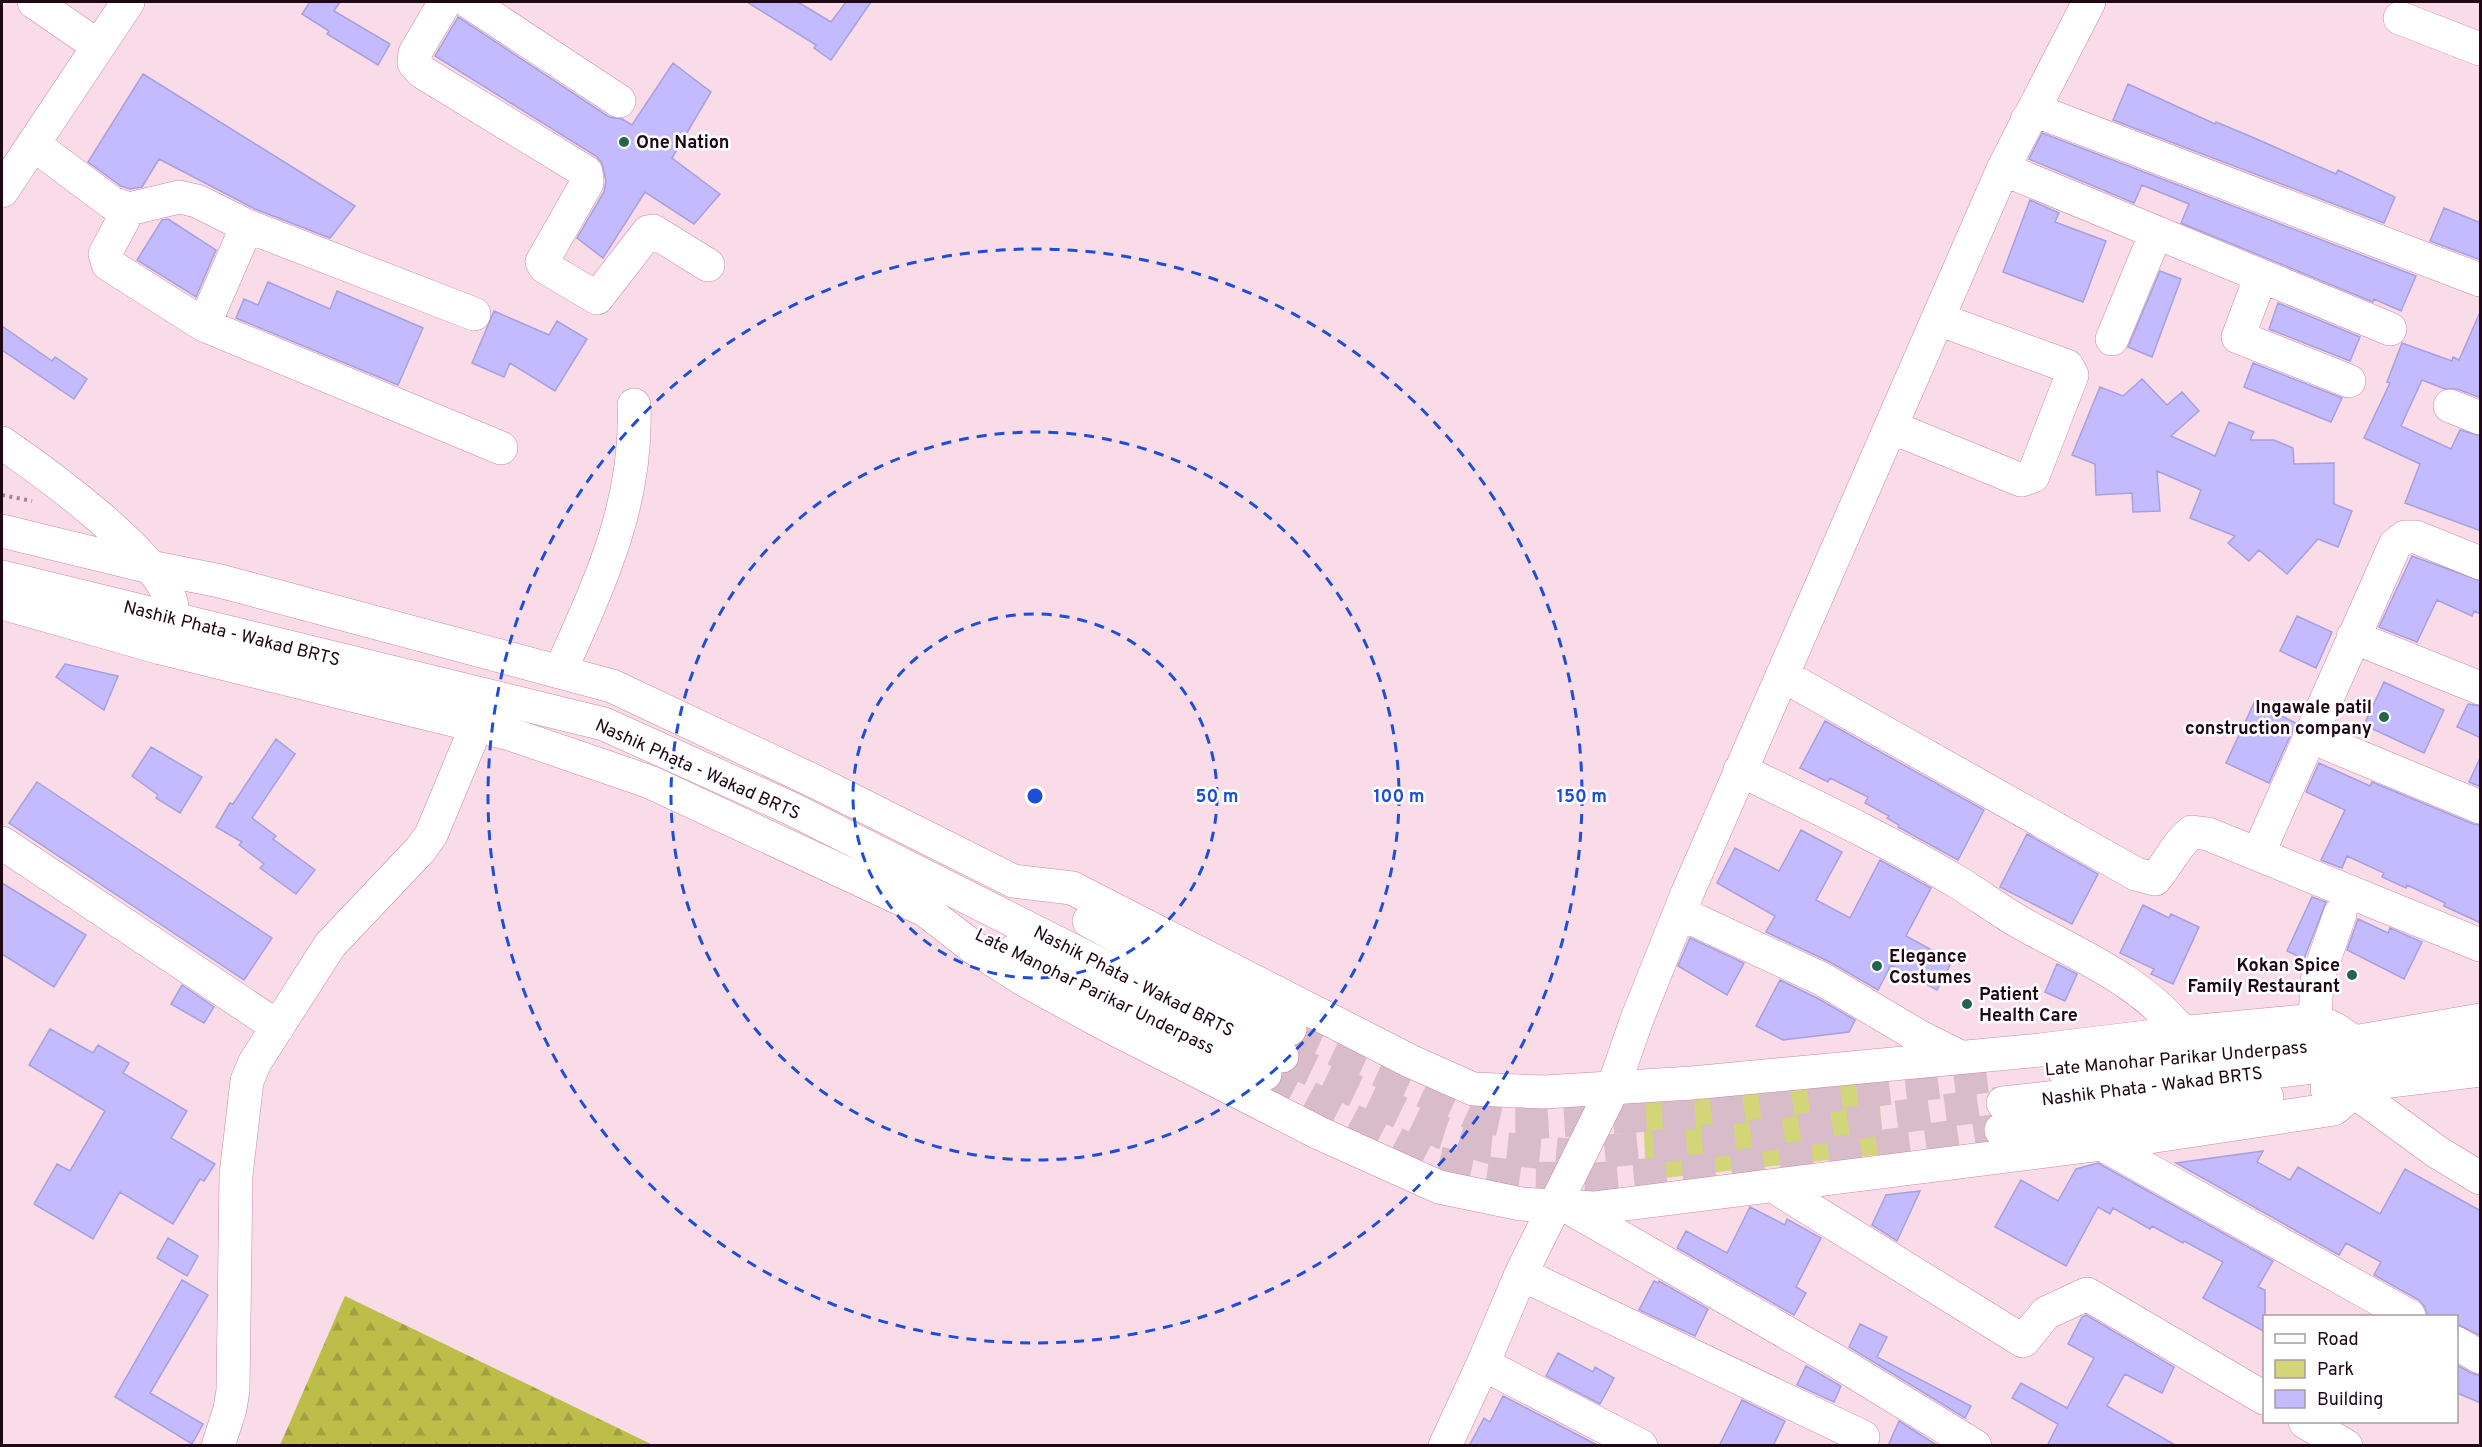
<svg xmlns="http://www.w3.org/2000/svg" width="2482" height="1447" viewBox="0 0 2482 1447" font-family="Overpass,sans-serif">
  <style>
    .forest { fill: url(#forest-firs) }
    .park { fill: #d3d579 }
    .building { fill: #c3bbfe; stroke: #a79fe0; stroke-width: 1.5 }
    .lines { fill: none; stroke-linecap: round; stroke-linejoin: round }
    .minor-tunnel { stroke: #d9bcc9; stroke-width: 33; stroke-dasharray: 33 16; stroke-linecap: butt }
    .major-tunnel { stroke: #d9bcc9; stroke-width: 33; stroke-dasharray: 33 16; stroke-linecap: butt }
    .minor-casing { stroke: #cb86a7; stroke-width: 34 }
    .major-casing { stroke: #cb86a7; stroke-width: 34 }
    .path { stroke: #a08491; stroke-width: 4; stroke-dasharray: 3 4.5; stroke-linecap: butt }
    .minor { stroke: #fff; stroke-width: 33 }
    .major { stroke: #fff; stroke-width: 33 }
    .ring { fill: none; stroke: #1d4ed8; stroke-width: 3; stroke-dasharray: 10 8 }
    .poi-dot { fill: #24634f; stroke: #fff; stroke-width: 2 }
    .labels { text-anchor: middle; stroke-width: 5; stroke-linejoin: round; paint-order: stroke }
    .poi-label { font-size: 18px; font-weight: bold; fill: #1f0714; stroke: #fff; text-anchor: start }
    .street-label { font-size: 18px; fill: #1f0714; stroke: #fff }
    .centre { fill: #1d4ed8; stroke: #fff; stroke-width: 3 }
    .ring-label { font-size: 18px; text-anchor: middle; font-weight: bold; fill: #1d4ed8; stroke: #fff; stroke-width: 5; stroke-linejoin: round; paint-order: stroke }
  </style>
  <defs>
    <pattern id="forest-firs" width="22" height="20" patternUnits="userSpaceOnUse" patternTransform="scale(1.5)"><rect width="22" height="20" fill="#bdbd4a"/><path d="M5 1l3.5 6h-7zM16 11l3.5 6h-7z" fill="#a2a140"/></pattern>
  </defs>
  <rect width="100%" height="100%" fill="#fadce9"/>
  <!-- forest -->
  <path class="forest" d="M 345,1296 L 653,1445 L 280,1445 Z"/>
  <!-- park -->
  <path class="park" d="M 1877,1070 L 1884,1154 L 1646,1180 L 1642,1086 Z"/>
  <!-- building -->
  <path class="building" d="M 310,2 L 340,2 L 334,11 L 390,44 L 378,65 L 327,34 L 329,31 L 302,14 Z
    M 747,2 L 798,2 L 831,22 L 846,2 L 871,2 L 831,60 L 814,48 L 816,45 Z
    M 458,17 L 609,117 L 622,119 L 632,125 L 673,63 L 711,92 L 672,158 L 720,194 L 694,224 L 645,192 L 603,258 L 577,238 L 604,192 L 606,181 L 602,163 L 596,156 L 435,56 Z
    M 143,74 L 355,206 L 330,238 L 255,209 L 159,159 L 142,187 L 130,189 L 121,186 L 88,162 Z
    M 2128,84 L 2215,124 L 2216,122 L 2252,137 L 2336,174 L 2338,170 L 2395,197 L 2384,223 L 2113,120 Z
    M 2042,133 L 2416,276 L 2401,311 L 2374,299 L 2373,302 L 2181,223 L 2189,204 L 2142,185 L 2134,203 L 2029,159 Z
    M 2030,200 L 2059,213 L 2055,222 L 2106,241 L 2083,302 L 2003,272 Z
    M 2444,208 L 2481,223 L 2481,260 L 2430,241 Z
    M 168,219 L 216,250 L 196,297 L 137,260 L 162,220 Z
    M 2160,271 L 2181,279 L 2152,357 L 2128,347 Z
    M 268,282 L 330,309 L 337,291 L 423,328 L 398,385 L 236,318 L 244,299 L 258,305 Z
    M 2278,303 L 2360,337 L 2350,361 L 2269,329 Z
    M 2481,310 L 2481,398 L 2457,389 L 2445,389 L 2422,380 L 2401,426 L 2451,449 L 2460,430 L 2481,436 L 2481,531 L 2405,503 L 2420,464 L 2364,438 L 2390,383 L 2387,382 L 2402,343 L 2452,361 L 2453,357 L 2459,360 Z
    M 494,311 L 549,335 L 557,321 L 587,339 L 555,391 L 510,363 L 504,377 L 472,363 Z
    M 2,326 L 52,361 L 55,357 L 87,379 L 74,399 L 2,350 Z
    M 2253,363 L 2342,398 L 2331,422 L 2244,387 Z
    M 2142,379 L 2167,405 L 2182,392 L 2199,411 L 2171,436 L 2215,456 L 2229,422 L 2254,432 L 2250,440 L 2274,440 L 2293,448 L 2294,464 L 2334,463 L 2334,504 L 2352,511 L 2338,547 L 2318,539 L 2287,574 L 2259,550 L 2249,561 L 2228,543 L 2235,536 L 2190,518 L 2201,490 L 2157,471 L 2160,511 L 2133,512 L 2132,493 L 2096,495 L 2095,464 L 2072,455 L 2100,387 L 2123,396 Z
    M 2412,556 L 2481,581 L 2481,614 L 2474,611 L 2472,616 L 2437,600 L 2417,642 L 2379,627 Z
    M 2297,616 L 2332,632 L 2316,668 L 2280,651 Z
    M 65,664 L 118,676 L 104,710 L 56,677 Z
    M 2384,682 L 2444,710 L 2424,753 L 2364,725 Z
    M 2254,703 L 2296,723 L 2269,783 L 2226,763 Z
    M 2468,704 L 2481,706 L 2481,738 L 2457,727 Z
    M 1825,721 L 1984,810 L 1958,860 L 1898,827 L 1899,825 L 1887,818 L 1889,816 L 1865,803 L 1868,797 L 1830,778 L 1828,782 L 1800,768 Z
    M 276,739 L 295,754 L 252,818 L 276,836 L 273,839 L 315,870 L 296,894 L 260,868 L 264,864 L 239,845 L 242,842 L 216,827 L 230,803 L 233,804 Z
    M 151,747 L 202,777 L 180,813 L 156,798 L 158,795 L 132,776 Z
    M 2481,756 L 2481,787 L 2469,782 Z
    M 2319,763 L 2370,786 L 2372,782 L 2473,824 L 2481,825 L 2481,923 L 2444,906 L 2445,903 L 2407,885 L 2406,888 L 2382,877 L 2384,873 L 2347,856 L 2342,868 L 2321,860 L 2345,810 L 2306,792 Z
    M 37,782 L 272,938 L 244,980 L 9,823 Z
    M 1801,830 L 1842,852 L 1816,900 L 1850,918 L 1880,860 L 1931,888 L 1906,936 L 1952,961 L 1937,990 L 1891,965 L 1878,990 L 1830,962 L 1766,932 L 1775,916 L 1717,883 L 1735,848 L 1779,871 Z
    M 2027,834 L 2098,874 L 2072,924 L 2000,887 Z
    M 2,883 L 86,935 L 54,987 L 2,954 Z
    M 2312,897 L 2326,902 L 2304,959 L 2287,951 Z
    M 2143,905 L 2169,918 L 2171,914 L 2199,927 L 2173,984 L 2151,974 L 2154,969 L 2120,953 Z
    M 2358,919 L 2388,933 L 2390,928 L 2422,942 L 2404,979 L 2347,950 Z
    M 1690,938 L 1744,963 L 1727,995 L 1678,966 Z
    M 2057,964 L 2077,974 L 2065,1001 L 2045,992 Z
    M 1780,980 L 1819,999 L 1855,1020 L 1849,1032 L 1783,1040 L 1756,1026 Z
    M 182,985 L 214,1007 L 204,1023 L 171,1004 Z
    M 50,1029 L 93,1053 L 98,1045 L 129,1063 L 123,1073 L 187,1111 L 171,1138 L 215,1164 L 204,1181 L 200,1179 L 173,1224 L 120,1192 L 93,1239 L 34,1204 L 57,1164 L 70,1171 L 105,1111 L 29,1065 Z
    M 2263,1151 L 2257,1162 L 2290,1180 L 2298,1167 L 2380,1214 L 2405,1169 L 2481,1211 L 2481,1336 L 2457,1324 L 2457,1317 L 2428,1317 L 2425,1307 L 2419,1300 L 2374,1275 L 2381,1262 L 2346,1243 L 2339,1255 L 2176,1163 Z
    M 2098,1163 L 2273,1261 L 2258,1287 L 2265,1290 L 2265,1332 L 2203,1298 L 2223,1262 L 2184,1241 L 2183,1243 L 2152,1226 L 2150,1229 L 2113,1208 L 2110,1214 L 2098,1207 L 2066,1266 L 1995,1227 L 2021,1180 L 2058,1201 L 2076,1169 Z
    M 1920,1191 L 1897,1241 L 1872,1225 L 1886,1195 Z
    M 1750,1207 L 1785,1225 L 1787,1219 L 1821,1238 L 1796,1287 L 1806,1293 L 1794,1315 L 1677,1248 L 1686,1231 L 1727,1253 Z
    M 168,1238 L 198,1256 L 187,1276 L 157,1258 Z
    M 182,1280 L 208,1295 L 150,1393 L 203,1424 L 192,1444 L 115,1397 Z
    M 1654,1281 L 1658,1283 L 1659,1281 L 1708,1309 L 1695,1336 L 1639,1310 Z
    M 2086,1315 L 2174,1367 L 2162,1393 L 2125,1374 L 2107,1406 L 2177,1446 L 2047,1446 L 2058,1424 L 2012,1398 L 2021,1383 L 2067,1408 L 2094,1358 L 2068,1344 L 2082,1317 Z
    M 1860,1324 L 1887,1337 L 1877,1357 L 1971,1406 L 1965,1418 L 1849,1347 Z
    M 1558,1353 L 1593,1372 L 1595,1367 L 1614,1378 L 1600,1404 L 1546,1376 Z
    M 2457,1365 L 2471,1373 L 2481,1376 L 2481,1403 L 2457,1393 Z
    M 1806,1366 L 1841,1386 L 1834,1402 L 1797,1385 Z
    M 1503,1396 L 1599,1446 L 1469,1446 L 1484,1418 L 1490,1422 Z
    M 1742,1400 L 1785,1421 L 1773,1446 L 1719,1446 Z
    M 1899,1421 L 1938,1446 L 1888,1446 Z"/>
  <g class="lines">
    <!-- minor-tunnel -->
    <path class="minor-tunnel" d="M 1282,1056 L 1443,1133 L 1488,1147 L 1568,1155 L 1740,1138 L 2003,1103"/>
    <!-- major-tunnel -->
    <path class="major-tunnel" d="M 1290,1029 L 1473,1114 L 1509,1122 L 1542,1122 L 1697,1112 L 1999,1075
      M 1265,1074 L 1429,1161 L 1480,1172 L 1526,1178 L 1596,1179 L 1717,1169 L 2001,1130"/>
    <defs>
      <path id="minor" d="M 34,2 L 98,46
        M 445,2 L 415,53 L 414,63 L 422,72 L 586,172 L 587,183 L 542,262 L 545,267 L 597,298 L 648,232 L 653,231 L 708,265
        M 469,2 L 619,101
        M 2400,18 L 2480,49
        M 2027,120 L 2034,113 L 2042,113 L 2480,280
        M 33,144 L 112,203 L 129,209 L 179,197 L 197,201 L 247,226 L 474,314
        M 2003,169 L 2390,329
        M 2,191 L 128,2
        M 129,209 L 105,254 L 108,264 L 204,325 L 501,448
        M 2261,276 L 2238,337 L 2349,381
        M 204,325 L 247,226
        M 2112,339 L 2156,233
        M 2450,406 L 2480,418
        M 1891,427 L 2021,480 L 2033,476 L 2072,375 L 2067,366 L 1938,319
        M 2,577 L 604,724 L 792,809 L 1282,1056
        M 2353,637 L 2480,688
        M 560,672 C 599,584 638,505 634,405
        M 1782,675 L 2136,874 L 2155,879 C 2168,864 2176,844 2192,832 L 2208,834 L 2480,945
        M 2309,736 L 2480,807
        M 1740,770 C 1814,806 1889,841 1959,883 C 1980,896 2000,911 2021,923 C 2078,955 2140,980 2182,1032
        M 2,843 L 278,1027
        M 2258,854 L 2395,545 L 2405,537 L 2416,537 L 2480,563
        M 1680,913 L 1822,979 L 1920,1037 L 1960,1057
        M 2315,1020 L 2317,980 L 2340,914
        M 2348,1087 L 2437,1152 L 2480,1178
        M 2003,1103 L 2202,1081 L 2480,1046
        M 2102,1144 L 2409,1316
        M 1773,1186 L 2023,1341 L 2046,1313 L 2087,1294 L 2264,1398
        M 1568,1207 L 1836,1361 L 1975,1446
        M 1521,1274 L 1863,1437
        M 2456,1343 L 2480,1357
        M 1483,1364 L 1641,1446
        M 2305,1422 L 2346,1446
        M 218,1446 L 230,1409 L 233,1390 L 236,1175 L 247,1081 L 255,1062 L 330,945 L 420,850 L 431,835 L 476,727
        M 1445,1446 L 1483,1364 L 1521,1274 L 1613,1088 L 1637,1019 L 1687,894 L 2003,169 L 2089,2"/>
      <path id="major" d="M 2,443 C 40,469 170,562 172,608 C 172,620 165,636 161,648
        M 2,531 L 150,567 L 220,581 L 612,686 L 816,782 L 1013,881 L 1072,888 L 1410,1061 L 1473,1089 L 1544,1092 L 1692,1083 L 2040,1050 L 2179,1033 L 2315,1020 L 2335,1029 L 2354,1042
        M 2,603 L 161,648 L 510,734 L 650,782 L 925,910 L 974,948 L 1028,982 L 1107,1025 L 1319,1133 L 1439,1187 L 1521,1204 L 1594,1208 L 2102,1144 L 2334,1109 L 2343,1101 L 2348,1087
        M 1089,921 L 1290,1029
        M 1014,951 L 1144,1012 L 1265,1074
        M 2063,1069 L 2354,1042 L 2480,1020
        M 2327,1089 L 2480,1070
        M 2001,1130 L 2267,1097"/>
    </defs>
    <!-- minor casing -->
    <use href="#minor" class="minor-casing"/>
    <!-- major casing -->
    <use href="#major" class="major-casing"/>
    <!-- path -->
    <path class="path" d="M 2,495 L 32,501"/>
    <!-- minor -->
    <use href="#minor" class="minor"/>
    <!-- major -->
    <use href="#major" class="major"/>
  </g>
  <!-- distance rings -->
  <g class="ring">
    <circle cx="1035" cy="796" r="182"/>
    <circle cx="1035" cy="796" r="364"/>
    <circle cx="1035" cy="796" r="547"/>
  </g>
  <!-- markers -->
  <g class="poi-dot">
    <circle cx="624" cy="142" r="6"/>
    <circle cx="2384" cy="717" r="6"/>
    <circle cx="1877" cy="966" r="6"/>
    <circle cx="2352" cy="975" r="6"/>
    <circle cx="1967" cy="1004" r="6"/>
  </g>
  <g class="labels">
    <!-- poi labels -->
    <g class="poi-label">
      <text x="636" y="148">One Nation</text>
      <text x="2372" y="713" text-anchor="end">Ingawale patil<tspan x="2372" dy="21">construction company</tspan></text>
      <text x="1889" y="962">Elegance<tspan x="1889" dy="21">Costumes</tspan></text>
      <text x="2340" y="971" text-anchor="end">Kokan Spice<tspan x="2340" dy="21">Family Restaurant</tspan></text>
      <text x="1979" y="1000">Patient<tspan x="1979" dy="21">Health Care</tspan></text>
    </g>
    <!-- street labels -->
    <g class="street-label">
      <text transform="translate(232 633) rotate(14)" y="6">Nashik Phata - Wakad BRTS</text>
      <text transform="translate(698 769) rotate(24)" y="6">Nashik Phata - Wakad BRTS</text>
      <text transform="translate(1134 981) rotate(27)" y="6">Nashik Phata - Wakad BRTS</text>
      <text transform="translate(1095 991) rotate(26)" y="6">Late Manohar Parikar Underpass</text>
      <text transform="translate(2176 1058) rotate(-5)" y="6">Late Manohar Parikar Underpass</text>
      <text transform="translate(2152 1086) rotate(-7)" y="6">Nashik Phata - Wakad BRTS</text>
    </g>
  </g>
  <circle cx="1035" cy="796" r="9" class="centre"/>
  <g class="ring-label">
    <text x="1217" y="802">50 m</text>
    <text x="1399" y="802">100 m</text>
    <text x="1582" y="802">150 m</text>
  </g>
  <!-- border -->
  <rect width="2482" height="1447" fill="none" stroke="#1f0714" stroke-width="6"/>
  <!-- legend -->
  <rect x="2263" y="1315" width="195" height="108" fill="#ffffff" stroke="#a59ca1" stroke-width="1.5"/>
  <rect x="2275" y="1334" width="30" height="9" fill="#ffffff" stroke="#a59ca1" stroke-width="1.5"/>
  <text x="2317" y="1345" font-size="18" fill="#1f0714">Road</text>
  <rect x="2275" y="1360" width="30" height="18" fill="#d3d579" stroke="#a59ca1" stroke-width="1.5"/>
  <text x="2317" y="1375" font-size="18" fill="#1f0714">Park</text>
  <rect x="2275" y="1390" width="30" height="18" fill="#c3bbfe" stroke="#a59ca1" stroke-width="1.5"/>
  <text x="2317" y="1405" font-size="18" fill="#1f0714">Building</text>
</svg>
